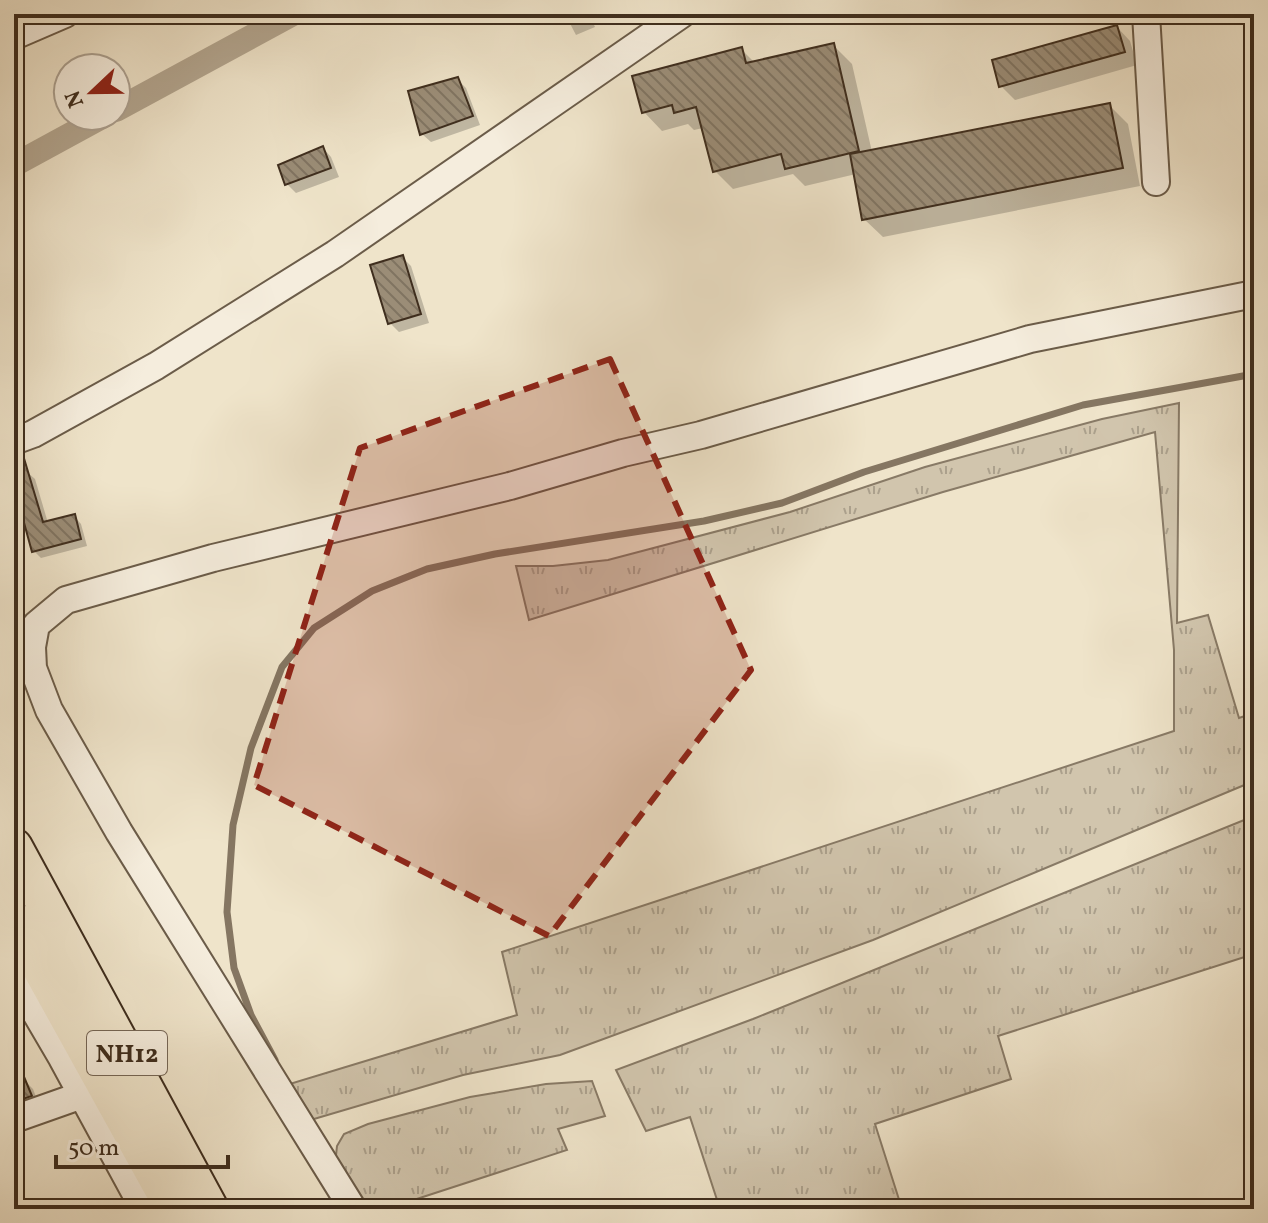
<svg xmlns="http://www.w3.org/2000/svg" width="1268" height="1223" viewBox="0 0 1268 1223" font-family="Vollkorn,serif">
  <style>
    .grass { fill: url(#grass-tufts); stroke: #887a66; stroke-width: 2 }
    .shadow { fill: #0003 }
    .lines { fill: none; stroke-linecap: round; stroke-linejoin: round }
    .stream { stroke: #857662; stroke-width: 7 }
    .canal { stroke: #b3a690; stroke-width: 24 }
    .building { fill: url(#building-back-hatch); stroke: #3f2e1e; stroke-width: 2 }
    .minor-casing { stroke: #6b5c49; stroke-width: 30 }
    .highway-casing { stroke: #3f2e1e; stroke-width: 40 }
    .minor { stroke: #f5eddd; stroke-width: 26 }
    .highway { stroke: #efe4ca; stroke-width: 36 }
    .marked { fill: #8f2418; fill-opacity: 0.2; stroke: #8f2418; stroke-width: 6; stroke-dasharray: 16 10; stroke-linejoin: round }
    .labels { text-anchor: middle; stroke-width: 6; stroke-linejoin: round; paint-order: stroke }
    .shield { fill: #f5eddd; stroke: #766757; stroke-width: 2 }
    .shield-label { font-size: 26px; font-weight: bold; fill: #3f2e1e }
  </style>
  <defs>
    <pattern id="grass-tufts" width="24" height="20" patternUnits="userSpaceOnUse" patternTransform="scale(2)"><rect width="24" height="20" fill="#d1c5ad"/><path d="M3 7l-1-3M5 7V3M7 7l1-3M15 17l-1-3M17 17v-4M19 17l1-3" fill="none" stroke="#aba08c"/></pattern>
    <pattern id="building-back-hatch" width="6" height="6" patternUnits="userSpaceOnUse" patternTransform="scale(2)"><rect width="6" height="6" fill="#9b8d77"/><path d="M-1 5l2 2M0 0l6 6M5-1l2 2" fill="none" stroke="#807461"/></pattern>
  </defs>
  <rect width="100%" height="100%" fill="#efe4ca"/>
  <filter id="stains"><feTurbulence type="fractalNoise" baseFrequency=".0025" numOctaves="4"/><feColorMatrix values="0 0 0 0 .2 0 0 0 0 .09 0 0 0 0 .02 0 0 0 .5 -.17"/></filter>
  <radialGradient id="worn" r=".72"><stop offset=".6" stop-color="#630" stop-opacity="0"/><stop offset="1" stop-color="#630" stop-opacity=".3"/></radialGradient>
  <!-- grass -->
  <path class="grass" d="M 1179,403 L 1177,623 L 1208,615 L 1239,718 L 1254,713 L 1254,781 L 873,940 L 560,1055 L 463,1075 L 314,1119 L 307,1119 L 283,1086 L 517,1015 L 502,952 L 1174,731 L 1174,650 L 1155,432 L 943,492 L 529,620 L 516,566 L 553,566 L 608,560 L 790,512 L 925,467 L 1102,419 Z
    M 1254,816 L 1254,954 L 998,1036 L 1011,1079 L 875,1124 L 902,1209 L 720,1209 L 690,1117 L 646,1131 L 616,1070 L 753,1019 Z
    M 592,1081 L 605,1116 L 558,1129 L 567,1150 L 386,1209 L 357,1209 L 335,1165 L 337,1146 L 344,1134 L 368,1124 L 470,1097 L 546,1084 Z"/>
  <!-- shadow -->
  <path class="shadow" d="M 14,14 L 53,14 L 14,24 Z
    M 565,14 L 589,14 L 595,27 L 576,35 Z
    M 1117,27 L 1130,41 L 1137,65 L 1015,100 L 1001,86 Z
    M 833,45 L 852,64 L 872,152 L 1109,105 L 1128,124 L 1140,186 L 883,237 L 864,219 L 856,174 L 805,186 L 793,174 L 733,189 L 715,171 L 703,128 L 694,130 L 688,124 L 662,131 L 644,112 L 741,49 L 755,63 Z
    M 457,79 L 466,88 L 480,125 L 431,142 L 422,134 Z
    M 323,148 L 331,157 L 339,177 L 296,193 L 287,184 Z
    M 402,257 L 411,266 L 429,323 L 399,332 L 390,323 Z
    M 27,472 L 35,479 L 48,523 L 74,516 L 81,524 L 87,546 L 41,558 L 34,551 L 14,478 L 14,476 Z
    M 24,1080 L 33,1089 L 39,1105 L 14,1115 L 14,1084 Z"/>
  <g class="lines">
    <!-- stream -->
    <path class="stream" d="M 275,1060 L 251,1015 L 234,968 L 227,912 L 233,825 L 251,748 L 282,667 L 314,628 L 372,591 L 427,569 L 495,554 L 704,521 L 782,503 L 864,472 L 1083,405 L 1254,374"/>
    <!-- canal -->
    <path class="canal" d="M 116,110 L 293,14
      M 14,165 L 104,116"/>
  </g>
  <!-- building -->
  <path class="building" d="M 1117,25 L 1125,52 L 999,87 L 992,60 Z
    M 834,43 L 859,151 L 785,169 L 781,154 L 713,172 L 696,107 L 674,113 L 672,105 L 642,113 L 632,76 L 742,47 L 746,63 Z
    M 458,77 L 473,116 L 420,135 L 408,91 Z
    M 1110,103 L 1123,168 L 862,220 L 850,154 Z
    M 323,146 L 331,168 L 285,185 L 278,165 Z
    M 403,255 L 421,314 L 388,324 L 370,265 Z
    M 23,455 L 43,522 L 75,514 L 81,539 L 32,552 L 14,486 L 14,457 Z
    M 14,1053 L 32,1096 L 14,1102 Z"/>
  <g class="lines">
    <defs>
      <path id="minor" d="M 1146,14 L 1156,182
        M 14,36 L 65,14
        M 14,441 L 33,434 L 156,366 L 335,254 L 682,14
        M 14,976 L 62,1058 L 144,1209
        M 14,1119 L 82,1095
        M 353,1209 L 119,832 L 49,710 L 33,668 L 32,647 L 36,625 L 66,600 L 213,558 L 510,486 L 623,453 L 701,435 L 1030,339 L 1254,294"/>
      <path id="highway" d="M 14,847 L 210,1209
        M 14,920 L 174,1209"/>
    </defs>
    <!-- minor casing -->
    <use href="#minor" class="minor-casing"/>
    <!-- highway casing -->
    <use href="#highway" class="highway-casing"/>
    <!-- minor -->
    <use href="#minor" class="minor"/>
    <!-- highway -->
    <use href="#highway" class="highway"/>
  </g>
  <!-- marked area -->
  <path class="marked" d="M 610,359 L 751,670 L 549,936 L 254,785 L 360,448 Z"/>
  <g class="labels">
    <!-- shield labels -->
    <rect class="shield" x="87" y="1031" width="80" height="44" rx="6"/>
    <g class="shield-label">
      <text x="127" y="1062">NH12</text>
    </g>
  </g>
  <!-- margin -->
  <rect width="1268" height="1223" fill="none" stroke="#efe4ca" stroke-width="48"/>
  <rect x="16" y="16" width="1236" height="1191" fill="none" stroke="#3f2e1e" stroke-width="4"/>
  <rect x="24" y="24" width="1220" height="1175" fill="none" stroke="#3f2e1e" stroke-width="2"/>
  <!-- north arrow -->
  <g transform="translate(92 92) rotate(248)"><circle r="38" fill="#f5eddd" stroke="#aca191" stroke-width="2"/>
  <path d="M0-6L14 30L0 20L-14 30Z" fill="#8f2418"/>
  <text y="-12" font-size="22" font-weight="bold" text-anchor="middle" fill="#3f2e1e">N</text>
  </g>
  <!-- scale -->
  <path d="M56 1155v12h172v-12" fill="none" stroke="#3f2e1e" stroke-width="4"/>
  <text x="68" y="1155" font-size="24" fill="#3f2e1e" stroke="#f5eddd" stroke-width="6" paint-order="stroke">50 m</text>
  <rect width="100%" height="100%" filter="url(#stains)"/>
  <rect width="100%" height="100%" fill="url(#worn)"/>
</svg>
